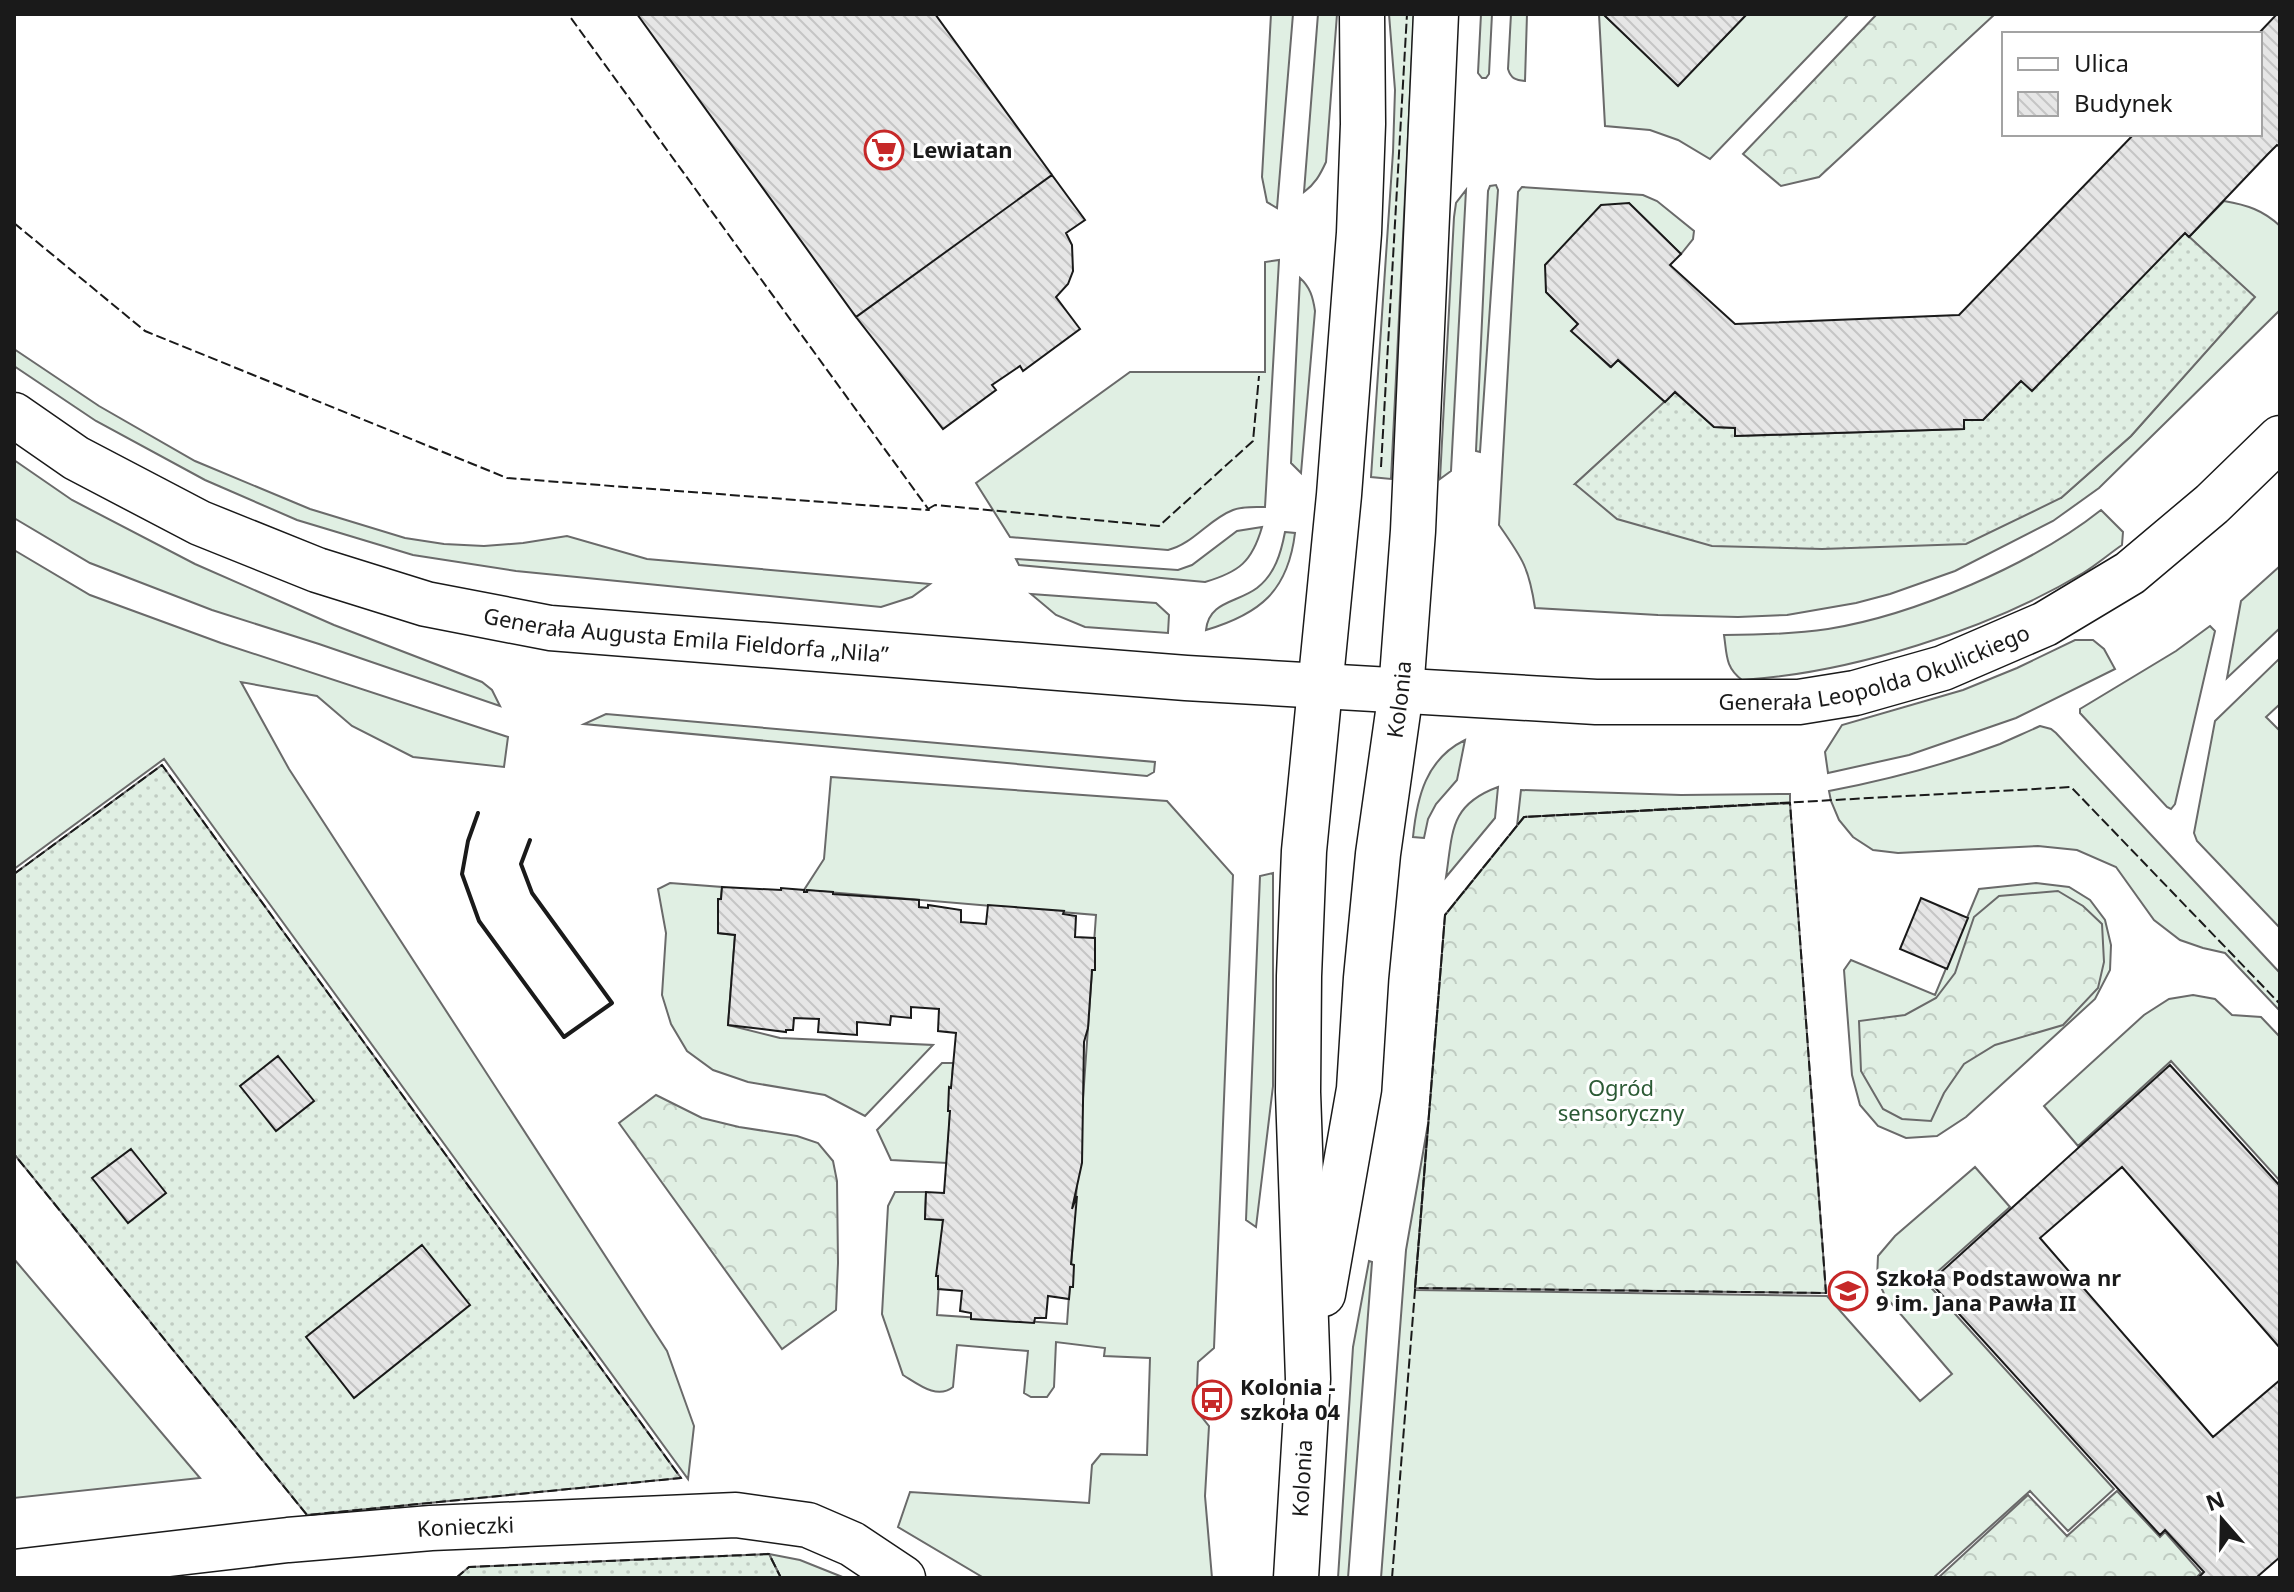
<svg xmlns="http://www.w3.org/2000/svg" width="2294" height="1592" viewBox="0 0 2294 1592" font-family="'Noto Sans',sans-serif">
  <style>
    .grass { fill: #e0efe3; stroke: #6a6a6a; stroke-width: 2 }
    .forest { fill: url(#forest-crowns); stroke: #6a6a6a; stroke-width: 2 }
    .garden { fill: url(#garden-dots); stroke: #6a6a6a; stroke-width: 2 }
    .building { fill: url(#building-back-hatch); stroke: #1a1a1a; stroke-width: 2 }
    .lines { fill: none; stroke-linecap: round; stroke-linejoin: round }
    .minor-casing { stroke: #1a1a1a; stroke-width: 47 }
    .minor { stroke: #fff; stroke-width: 44 }
    .fence { stroke: #1a1a1a; stroke-width: 2; stroke-dasharray: 10 4; stroke-linecap: butt }
    .wall { stroke: #1a1a1a; stroke-width: 4 }
    .labels { text-anchor: middle; stroke-width: 6; stroke-linejoin: round; paint-order: stroke }
    .poi-label { font-size: 22px; font-weight: bold; fill: #1a1a1a; stroke: #fff; text-anchor: start }
    .street-label { font-size: 22px; fill: #1a1a1a; stroke: #fff }
    .park-label { font-size: 22px; fill: #2b5a34; stroke: #fff }
  </style>
  <defs>
    <pattern id="forest-crowns" width="20" height="18" patternUnits="userSpaceOnUse" patternTransform="scale(2)"><rect width="20" height="18" fill="#e0efe3"/><path d="M2 6a3 3 0 1 1 6 0M12 15a3 3 0 1 1 6 0" fill="none" stroke="#c0ccc2"/></pattern>
    <pattern id="garden-dots" width="8" height="8" patternUnits="userSpaceOnUse" patternTransform="scale(2)"><rect width="8" height="8" fill="#e0efe3"/><path d="M2 2h.1M6 6h.1" fill="none" stroke="#c0ccc2" stroke-width="1.8" stroke-linecap="round"/></pattern>
    <pattern id="building-back-hatch" width="6" height="6" patternUnits="userSpaceOnUse" patternTransform="scale(2)"><rect width="6" height="6" fill="#e6e6e6"/><path d="M-1 5l2 2M0 0l6 6M5-1l2 2" fill="none" stroke="#c5c5c5"/></pattern>
  </defs>
  <rect width="100%" height="100%" fill="#fff"/>
  <!-- grass -->
  <path class="grass" d="M 1271,14 L 1293,14 L 1277,208 L 1267,202 L 1262,177 Z
    M 1318,14 L 1337,14 L 1326,162 C 1320,175 1315,184 1304,192 Z
    M 1389,14 L 1414,14 L 1391,479 L 1371,477 L 1393,152 L 1395,90 Z
    M 1481,14 L 1492,14 L 1489,74 L 1486,78 L 1482,78 L 1478,73 Z
    M 1511,14 L 1527,14 L 1525,81 C 1516,80 1511,79 1508,69 Z
    M 1599,14 L 1603,14 L 1678,85 L 1747,14 L 1849,14 L 1710,159 L 1678,140 L 1650,130 L 1605,126 Z
    M 1496,185 L 1498,190 L 1480,452 L 1476,451 L 1488,191 L 1490,186 Z
    M 1522,187 L 1643,195 L 1657,201 L 1694,231 L 1693,239 L 1681,254 L 1629,203 L 1546,265 L 1546,292 L 1578,324 L 1572,331 L 1610,367 L 1618,360 L 1665,402 L 1575,484 L 2061,498 L 2131,436 L 2254,297 L 2189,237 L 2224,201 C 2247,205 2263,210 2280,226 L 2280,310 L 2099,488 L 2053,521 L 1955,571 L 1890,594 L 1856,603 L 1787,615 L 1738,617 L 1658,615 L 1535,608 C 1529,567 1522,558 1499,525 L 1518,192 Z
    M 1466,190 L 1451,471 L 1440,479 L 1454,217 L 1456,203 Z
    M 1279,260 L 1265,507 C 1254,507 1243,506 1233,510 C 1209,519 1193,544 1168,550 L 1010,537 L 976,483 L 1130,372 L 1265,372 L 1265,262 Z
    M 1300,278 C 1310,287 1313,297 1315,311 L 1301,473 L 1291,463 Z
    M 14,349 L 99,406 L 195,461 L 310,509 L 405,538 L 444,544 L 484,546 L 523,543 L 567,536 L 647,559 L 930,584 L 912,597 L 881,607 L 516,571 L 413,555 L 297,520 L 205,480 L 96,421 L 14,366 Z
    M 14,460 L 72,500 L 195,564 L 334,625 L 482,682 L 492,690 L 500,706 L 319,644 L 212,610 L 90,563 L 14,518 Z
    M 2101,510 L 2123,532 L 2122,545 C 2109,554 2096,565 2083,573 C 1988,630 1851,673 1742,680 C 1725,667 1727,655 1724,635 C 1759,635 1794,634 1828,629 C 1915,615 2033,564 2101,510 Z
    M 1262,527 C 1252,562 1239,572 1205,582 L 1019,565 L 1016,559 L 1178,570 L 1192,565 L 1237,531 Z
    M 1285,532 L 1295,533 C 1288,591 1260,614 1206,630 C 1209,601 1237,603 1257,588 C 1275,574 1281,553 1285,532 Z
    M 14,550 L 90,595 L 221,643 L 508,737 L 504,767 L 413,757 L 352,726 L 317,696 L 241,682 L 289,769 L 667,1351 L 694,1426 L 688,1479 L 164,759 L 14,869 Z
    M 2280,566 L 2280,628 L 2227,678 L 2241,601 Z
    M 1031,594 L 1156,603 L 1169,615 L 1168,633 L 1085,627 L 1056,615 Z
    M 2210,626 L 2215,631 L 2175,804 L 2171,809 L 2167,807 L 2080,713 L 2080,709 L 2176,651 Z
    M 2075,640 L 2093,640 L 2104,649 L 2115,669 L 2016,718 L 1909,755 L 1828,773 L 1825,752 L 1842,725 L 1963,690 L 2017,668 Z
    M 2280,658 L 2280,704 L 2266,717 L 2280,731 L 2280,928 L 2197,841 L 2194,833 L 2215,721 Z
    M 606,714 L 1155,762 L 1154,772 L 1147,776 L 584,724 Z
    M 2040,726 L 2051,729 L 2056,733 L 2280,973 L 2280,1011 L 2225,953 L 2203,948 L 2180,940 L 2154,920 L 2116,867 L 2077,850 L 2038,846 L 1898,853 L 1873,850 L 1853,837 L 1839,820 L 1831,801 L 1829,791 C 1887,780 1944,765 2000,744 C 2013,738 2027,732 2040,726 Z
    M 1465,740 L 1457,780 L 1436,804 L 1428,819 L 1424,838 L 1413,837 C 1417,797 1426,759 1465,740 Z
    M 831,777 L 1167,801 L 1233,875 L 1214,1348 L 1198,1362 L 1196,1410 L 1209,1426 L 1205,1496 L 1212,1578 L 984,1578 L 898,1527 L 910,1492 L 1089,1503 L 1092,1465 L 1101,1454 L 1147,1455 L 1150,1358 L 1104,1356 L 1105,1348 L 1056,1342 L 1054,1387 L 1047,1397 L 1031,1397 L 1024,1393 L 1028,1351 L 957,1345 L 953,1387 C 937,1400 918,1384 903,1375 L 882,1314 L 888,1206 L 895,1192 L 926,1192 L 925,1218 L 943,1220 L 937,1315 L 1067,1324 L 1096,915 L 804,890 L 824,859 Z
    M 1498,787 L 1495,818 L 1446,877 C 1453,832 1449,805 1498,787 Z
    M 1521,790 L 1681,795 L 1790,794 L 1790,803 L 1525,817 L 1517,826 Z
    M 1273,873 L 1273,1086 L 1256,1227 L 1246,1220 L 1260,876 Z
    M 670,883 L 722,887 L 718,933 L 735,935 L 728,1025 L 780,1038 L 933,1045 L 865,1116 L 825,1095 L 748,1082 L 713,1070 L 687,1051 L 671,1024 L 662,995 L 666,933 L 658,889 Z
    M 2036,883 L 2069,887 L 2090,900 L 2105,920 L 2111,945 L 2110,970 L 2095,999 L 1966,1117 L 1937,1136 L 1906,1138 L 1878,1126 L 1860,1105 L 1852,1075 L 1844,970 L 1851,960 L 1935,995 L 1979,889 Z
    M 2193,995 L 2215,999 L 2232,1015 L 2261,1017 L 2280,1037 L 2280,1181 L 2171,1061 L 2078,1146 L 2044,1106 L 2144,1015 L 2169,999 Z
    M 942,1063 L 953,1063 L 947,1163 L 891,1160 L 877,1130 Z
    M 1428,1124 L 1415,1290 L 1827,1296 L 1920,1401 L 1952,1374 L 1885,1296 L 1877,1278 L 1878,1256 L 1895,1236 L 1975,1167 L 2010,1207 L 1926,1282 L 2114,1489 L 2068,1531 L 2030,1491 L 1933,1578 L 1381,1578 L 1406,1250 Z
    M 14,1259 L 200,1478 L 14,1498 Z
    M 1369,1261 L 1372,1262 L 1348,1578 L 1338,1578 L 1353,1347 Z
    M 769,1554 L 800,1560 L 845,1578 L 781,1578 Z"/>
  <!-- forest -->
  <path class="forest" d="M 1877,14 L 1995,14 L 1819,177 L 1781,186 L 1743,154 Z
    M 1790,803 L 1826,1293 L 1415,1288 L 1445,915 L 1524,817 Z
    M 2058,891 L 2083,906 L 2102,924 L 2104,962 L 2098,988 L 2063,1025 L 1995,1045 L 1964,1064 L 1944,1093 L 1931,1121 L 1902,1119 L 1883,1109 L 1861,1071 L 1859,1021 L 1905,1015 L 1936,998 L 1955,973 L 1974,917 L 1999,896 Z
    M 656,1095 L 702,1118 L 739,1127 L 797,1136 L 818,1143 L 833,1161 L 837,1181 L 838,1263 L 836,1310 L 782,1349 L 619,1123 Z
    M 2117,1491 L 2160,1537 L 2165,1532 L 2201,1573 L 2196,1578 L 1938,1578 L 2028,1495 L 2067,1536 Z"/>
  <!-- garden -->
  <path class="garden" d="M 2185,233 L 2255,297 L 2131,436 L 2061,498 L 1966,544 L 1822,549 L 1712,546 L 1617,519 L 1575,484 L 1675,392 L 1714,427 L 1735,428 L 1736,436 L 1963,429 L 1964,420 L 1983,420 L 2021,381 Z
    M 162,765 L 681,1478 L 307,1515 L 14,1154 L 14,874 Z
    M 769,1554 L 781,1578 L 456,1578 L 469,1567 Z"/>
  <!-- building -->
  <path class="building" d="M 637,14 L 935,14 L 1052,175 L 856,317 Z
    M 1603,14 L 1747,14 L 1678,86 Z
    M 2277,14 L 2280,14 L 2280,147 L 2277,145 L 2268,154 L 2189,237 L 2185,233 L 2032,391 L 2021,381 L 1983,420 L 1964,420 L 1964,429 L 1735,436 L 1735,428 L 1714,427 L 1675,392 L 1665,402 L 1618,360 L 1611,367 L 1571,331 L 1578,324 L 1546,292 L 1545,265 L 1601,205 L 1629,203 L 1681,254 L 1670,265 L 1735,324 L 1959,315 L 2134,134 L 2260,134 L 2260,34 L 2258,34 Z
    M 1052,175 L 1085,220 L 1066,233 L 1072,245 L 1073,271 L 1068,284 L 1056,297 L 1080,329 L 1023,371 L 1020,366 L 992,385 L 996,390 L 943,429 L 856,317 Z
    M 722,887 L 781,890 L 781,888 L 804,890 L 804,892 L 807,892 L 807,890 L 833,892 L 833,894 L 919,900 L 919,907 L 928,908 L 928,905 L 961,910 L 961,922 L 986,924 L 988,905 L 1064,911 L 1063,914 L 1076,916 L 1075,937 L 1095,938 L 1095,970 L 1092,970 L 1088,1028 L 1084,1042 L 1082,1163 L 1072,1209 L 1077,1196 L 1071,1264 L 1074,1265 L 1073,1287 L 1070,1287 L 1069,1299 L 1048,1296 L 1046,1318 L 1035,1318 L 1034,1323 L 971,1319 L 971,1313 L 960,1311 L 962,1291 L 938,1289 L 938,1276 L 936,1276 L 943,1220 L 925,1219 L 926,1192 L 944,1193 L 950,1111 L 948,1111 L 949,1087 L 951,1088 L 956,1033 L 938,1031 L 939,1009 L 911,1007 L 911,1018 L 891,1016 L 890,1025 L 857,1022 L 857,1035 L 818,1032 L 819,1019 L 794,1018 L 793,1030 L 786,1030 L 786,1032 L 728,1025 L 735,935 L 718,933 L 718,899 L 721,899 Z
    M 1921,898 L 1968,918 L 1947,969 L 1900,949 Z
    M 278,1056 L 314,1101 L 276,1131 L 240,1086 Z
    M 2170,1065 L 2280,1186 L 2280,1348 L 2122,1167 L 2040,1238 L 2213,1437 L 2280,1380 L 2280,1557 L 2257,1577 L 2259,1578 L 2198,1578 L 2204,1572 L 2165,1530 L 2160,1535 L 1930,1282 Z
    M 131,1149 L 166,1193 L 128,1223 L 92,1178 Z
    M 422,1245 L 470,1305 L 354,1398 L 306,1337 Z"/>
  <g class="lines">
    <defs>
      <g id="minor">
        <path id="s1" d="M 14,415 L 76,458 L 200,523 L 317,570 L 426,604 L 550,628 L 1186,678 L 1596,702 L 1799,702 L 1855,693 L 1943,668 L 2045,624 L 2130,573 L 2212,504 L 2280,438"/>
        <path id="s2" d="M 1323,1294 L 1359,1089 L 1366,978 L 1378,854 L 1401,691 L 1413,531 L 1436,14"/>
        <path id="s3" d="M 14,1572 L 288,1540 L 431,1528 L 736,1515 L 808,1525 L 852,1544 L 903,1578"/>
        <path id="s4" d="M 1296,1578 L 1308,1379 L 1298,1092 L 1299,976 L 1304,851 L 1339,495 L 1359,233 L 1363,124 L 1362,14"/>
      </g>
    </defs>
    <!-- minor casing -->
    <use href="#minor" class="minor-casing"/>
    <!-- minor -->
    <use href="#minor" class="minor"/>
    <!-- fence -->
    <path class="fence" d="M 14,223 L 145,331 L 507,478 L 929,510 L 568,14
      M 1381,467 L 1407,14
      M 928,509 L 935,505 L 1159,526 L 1253,441 L 1259,376
      M 14,874 L 162,765 L 681,1478 L 307,1515 L 14,1154
      M 381,1578 L 393,1578
      M 456,1578 L 469,1567 L 769,1554 L 781,1578
      M 1392,1578 L 1445,915 L 1524,817 L 1790,803 L 1826,1293 L 1415,1288 L 1445,915 L 1524,817 L 2071,787 L 2280,1004"/>
    <!-- wall -->
    <path class="wall" d="M 478,813 L 468,841 L 462,874 L 479,921 L 564,1037 L 612,1003 L 532,893 L 521,864 L 530,840"/>
  </g>
  <!-- icons -->
  <defs>
    <symbol id="supermarket-ring" viewBox="-11 -11 22 22"><circle r="9.5" fill="#fff" stroke="#c62828" stroke-width="1.5"/><path d="M-6-5.5h2.5l.6 2H6L4.5 2H-2.5L-4.4-4H-6ZM-1.5 3.2a1.3 1.3 0 1 0 .1 0ZM3 3.2a1.3 1.3 0 1 0 .1 0Z" fill="#c62828"/></symbol>
    <symbol id="school-ring" viewBox="-11 -11 22 22"><circle r="9.5" fill="#fff" stroke="#c62828" stroke-width="1.5"/><path d="M0-5L7-2L0 1L-7-2ZM-4 1L0 2.5L4 1V4Q0 6-4 4Z" fill="#c62828"/></symbol>
    <symbol id="bus-ring" viewBox="-11 -11 22 22"><circle r="9.5" fill="#fff" stroke="#c62828" stroke-width="1.5"/><path d="M-5-6H5V4H4V6H2V4H-2V6H-4V4H-5ZM-3.5-4V0h7V-4ZM-3.5 1.2v1.5H-2V1.2ZM2 1.2v1.5H3.5V1.2Z" fill="#c62828"/></symbol>
  </defs>
  <g fill-rule="evenodd">
    <use href="#supermarket-ring" x="862" y="128" width="44" height="44"/>
    <use href="#school-ring" x="1826" y="1269" width="44" height="44"/>
    <use href="#bus-ring" x="1190" y="1378" width="44" height="44"/>
  </g>
  <g class="labels">
    <!-- poi labels -->
    <g class="poi-label">
      <text x="912" y="158">Lewiatan</text>
      <text x="1876" y="1286">Szkoła Podstawowa nr<tspan x="1876" dy="25">9 im. Jana Pawła II</tspan></text>
      <text x="1240" y="1395">Kolonia -<tspan x="1240" dy="25">szkoła 04</tspan></text>
    </g>
    <!-- street labels -->
    <g class="street-label">
      <text dy="8" stroke="none"><textPath href="#s1" startOffset="718">Generała Augusta Emila Fieldorfa „Nila”</textPath></text>
      <text dy="8" stroke="none"><textPath href="#s1" startOffset="1914">Generała Leopolda Okulickiego</textPath></text>
      <text dy="8" stroke="none"><textPath href="#s2" startOffset="600">Kolonia</textPath></text>
      <text dy="8" stroke="none"><textPath href="#s4" startOffset="100">Kolonia</textPath></text>
      <text dy="8" stroke="none"><textPath href="#s3" startOffset="454">Konieczki</textPath></text>
    </g>
    <!-- park labels -->
    <g class="park-label">
      <text x="1621" y="1096">Ogród<tspan x="1621" dy="25">sensoryczny</tspan></text>
    </g>
  </g>
  <!-- border -->
  <rect width="2294" height="1592" fill="none" stroke="#1a1a1a" stroke-width="32"/>
  <!-- legend -->
  <rect x="2002" y="32" width="260" height="104" fill="#ffffff" stroke="#a3a3a3" stroke-width="2"/>
  <rect x="2018" y="58" width="40" height="12" fill="#ffffff" stroke="#a3a3a3" stroke-width="2"/>
  <text x="2074" y="72" font-size="24" fill="#1a1a1a">Ulica</text>
  <rect x="2018" y="92" width="40" height="24" fill="url(#building-back-hatch)" stroke="#a3a3a3" stroke-width="2"/>
  <text x="2074" y="112" font-size="24" fill="#1a1a1a">Budynek</text>
  <!-- north arrow -->
  <g transform="translate(2222 1520) rotate(340)" stroke="#ffffff" stroke-width="6" paint-order="stroke">
  <path d="M0-6L14 30L0 20L-14 30Z" fill="#1a1a1a"/>
  <text y="-12" font-size="22" font-weight="bold" text-anchor="middle" fill="#1a1a1a">N</text>
  </g>
</svg>
